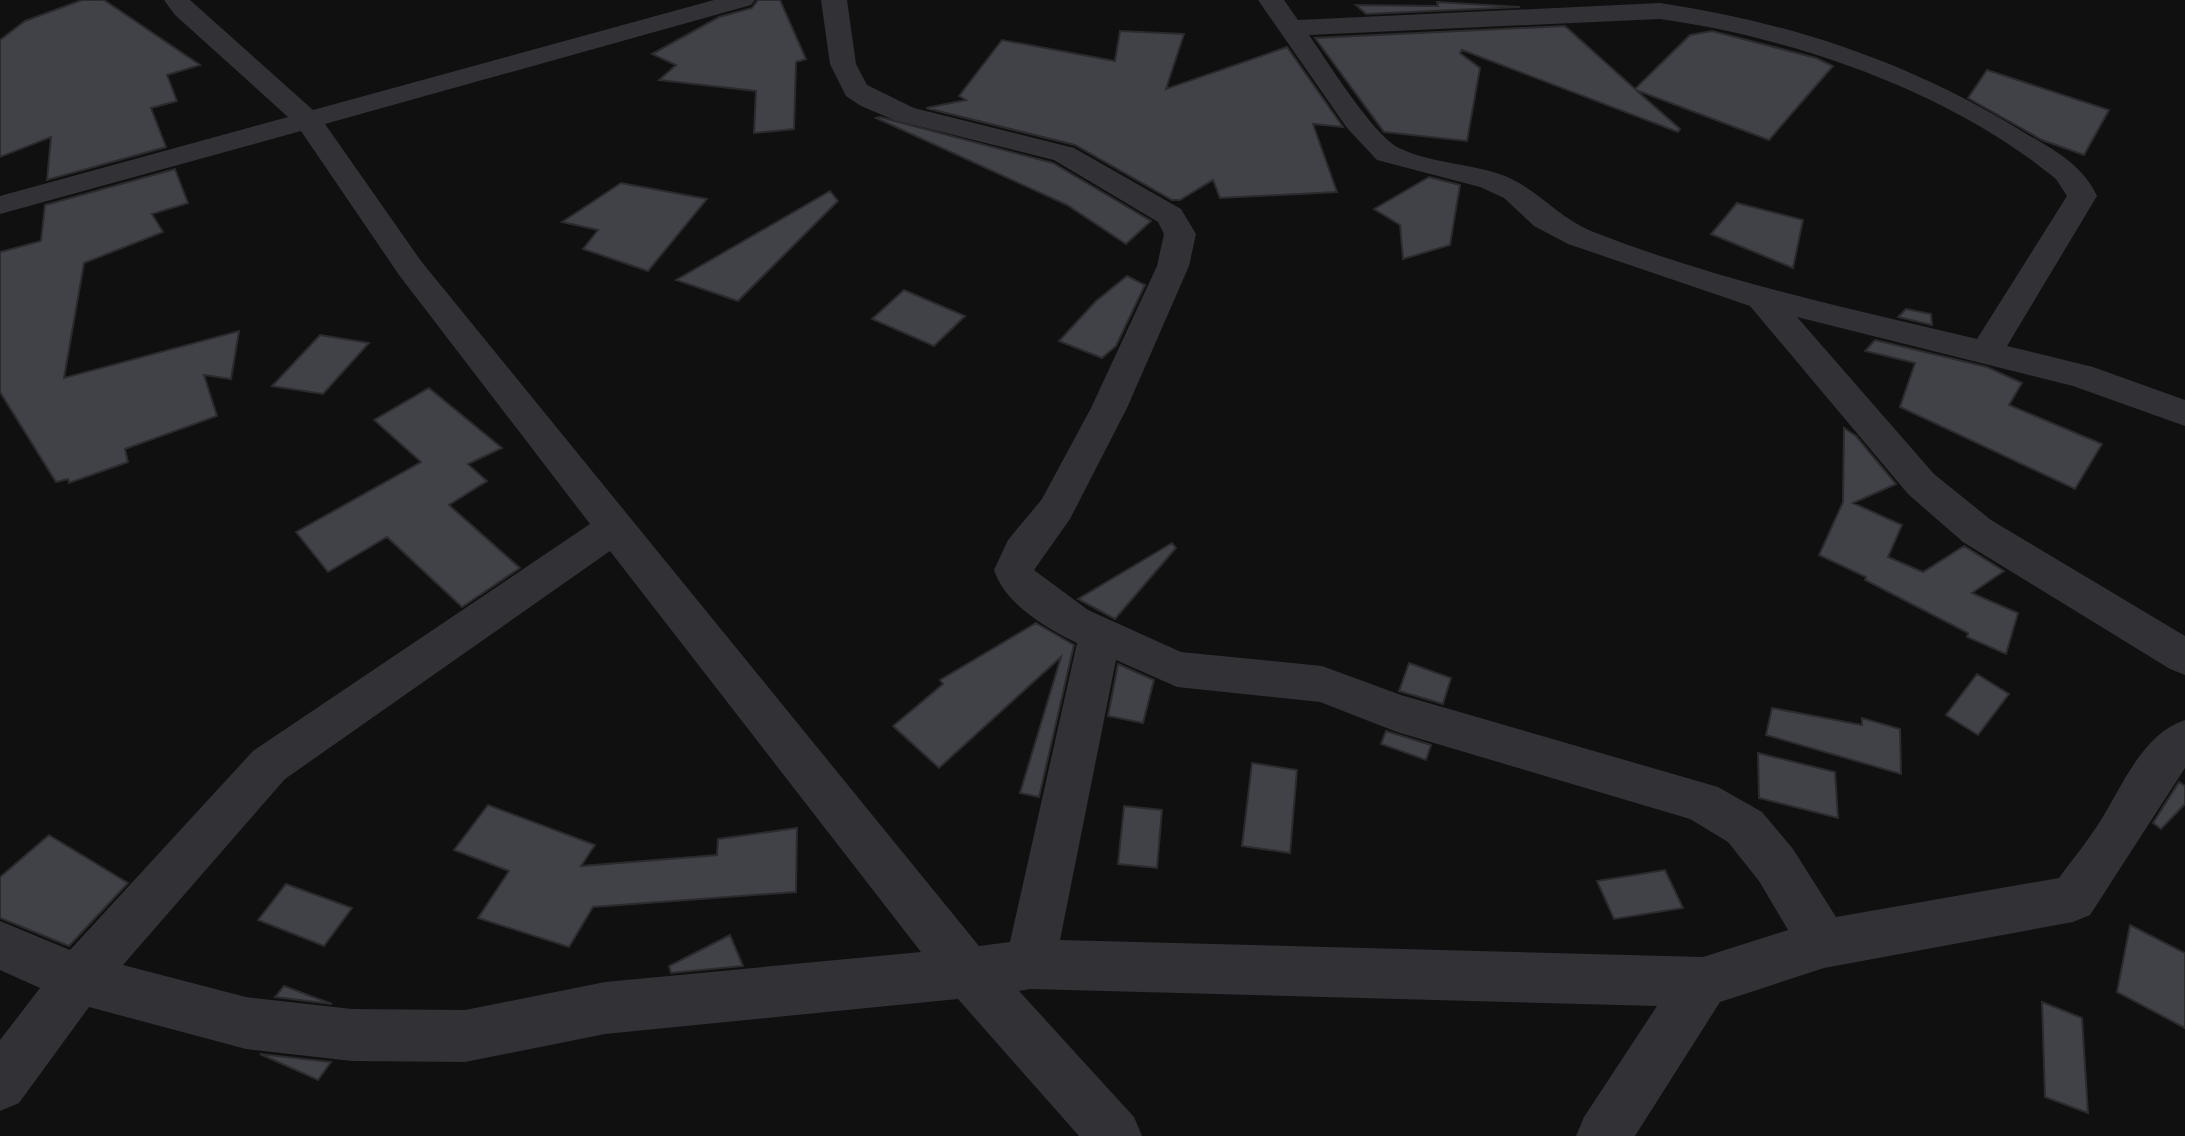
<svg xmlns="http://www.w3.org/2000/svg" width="2185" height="1136" viewBox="0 0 2185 1136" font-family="Figtree,sans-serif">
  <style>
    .building { fill: #414247; stroke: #2b2a2d; stroke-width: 2 }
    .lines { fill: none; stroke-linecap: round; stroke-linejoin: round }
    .street { fill: #313136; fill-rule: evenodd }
  </style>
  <rect width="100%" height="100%" fill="#101011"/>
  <!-- building -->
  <path class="building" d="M 82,0 L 104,0 L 200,65 L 167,75 L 177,101 L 151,108 L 166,147 L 47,180 L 51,137 L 0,157 L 0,40 L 25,21 Z
    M 758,0 L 780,0 L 806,59 L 796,62 L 794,129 L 754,133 L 756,91 L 659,80 L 676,65 L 652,54 L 719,17 L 752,8 Z
    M 1437,2 L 1520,7 L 1366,14 L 1356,5 L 1438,6 Z
    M 1565,26 L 1635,89 L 1690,35 L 1712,31 L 1816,58 L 1833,66 L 1769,140 L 1636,90 L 1680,129 L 1678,132 L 1462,50 L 1460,53 L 1480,68 L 1467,141 L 1384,132 L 1315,38 Z
    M 1120,31 L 1184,34 L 1166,89 L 1287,47 L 1343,127 L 1313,124 L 1337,192 L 1220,198 L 1213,180 L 1180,200 L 1172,200 L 1075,145 L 926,108 L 966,100 L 959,96 L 1002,40 L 1115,61 Z
    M 1987,70 L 2109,110 L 2084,155 L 2042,140 L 1968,98 Z
    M 880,117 L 1053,163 L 1151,221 L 1126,244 L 1067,205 L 876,118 Z
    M 175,169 L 188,203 L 152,214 L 163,232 L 84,263 L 64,378 L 239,331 L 231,379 L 204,375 L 217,416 L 125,449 L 128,462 L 69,483 L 68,479 L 56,482 L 0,392 L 0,252 L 41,241 L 45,205 Z
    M 1429,177 L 1460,185 L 1450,245 L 1403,259 L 1400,225 L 1374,209 Z
    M 621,183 L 707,199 L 648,271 L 583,249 L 598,230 L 562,222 Z
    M 830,191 L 838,201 L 738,301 L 676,280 Z
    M 1737,203 L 1803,220 L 1793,268 L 1711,234 Z
    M 1127,276 L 1145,285 L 1116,346 L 1102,358 L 1059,341 L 1096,301 Z
    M 904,290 L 965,316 L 934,346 L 872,319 Z
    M 1906,309 L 1931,314 L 1932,325 L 1898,317 Z
    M 320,335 L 369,343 L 323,394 L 272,386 Z
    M 1875,340 L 1987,367 L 2022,383 L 2009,405 L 2102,444 L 2075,489 L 1900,407 L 1915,363 L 1865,351 Z
    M 429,388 L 502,448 L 468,464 L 487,481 L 449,505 L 520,568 L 462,607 L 387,537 L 328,572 L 296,532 L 421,462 L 374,420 Z
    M 1844,428 L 1856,436 L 1896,484 L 1853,503 L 1902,525 L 1888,557 L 1923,572 L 1964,546 L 2004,571 L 1972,593 L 2018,613 L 2006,654 L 1967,637 L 1968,633 L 1865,580 L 1866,577 L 1819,555 L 1843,502 Z
    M 1172,543 L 1176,548 L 1115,619 L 1078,599 Z
    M 1036,623 L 1074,645 L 1039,797 L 1020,793 L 1061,657 L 939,768 L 893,726 L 943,684 L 940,680 Z
    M 1409,663 L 1451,678 L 1443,704 L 1399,691 Z
    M 1118,664 L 1154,680 L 1143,723 L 1108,716 Z
    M 1977,674 L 2009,694 L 1978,735 L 1946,715 Z
    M 1772,708 L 1862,725 L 1862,718 L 1900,729 L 1901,774 L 1766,735 Z
    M 1386,731 L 1431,745 L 1426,760 L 1381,744 Z
    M 1758,753 L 1835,772 L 1838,818 L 1759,798 Z
    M 1252,763 L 1297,770 L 1290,853 L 1242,846 Z
    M 2179,782 L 2185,786 L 2185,804 L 2161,829 L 2153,823 Z
    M 488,805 L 595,845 L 581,866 L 717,855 L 718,839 L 797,828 L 796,892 L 593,907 L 569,947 L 478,918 L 509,871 L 454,850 Z
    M 1124,806 L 1162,810 L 1157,868 L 1118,864 Z
    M 49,835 L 128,883 L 69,946 L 0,918 L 0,877 Z
    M 1665,870 L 1683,908 L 1614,919 L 1597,881 Z
    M 286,884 L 352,908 L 324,946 L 258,920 Z
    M 2130,925 L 2185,953 L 2185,1028 L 2117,992 Z
    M 730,935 L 743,966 L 671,973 L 669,966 Z
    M 284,986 L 332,1004 L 275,997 Z
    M 2042,1002 L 2082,1018 L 2088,1113 L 2045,1097 Z
    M 260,1054 L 331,1062 L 318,1080 Z"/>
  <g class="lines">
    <!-- street -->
    <path class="street" d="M 164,0 L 190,0 L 313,110 L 714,0 L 755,0 L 751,5 L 325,124 L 421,261 L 979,946 L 1010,942 L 1077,643 C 1046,628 1005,604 994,570 L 1008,540 L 1042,499 L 1091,408 L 1157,266 L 1164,234 L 1158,222 L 1054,160 L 894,120 L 861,106 L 846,96 L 830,64 L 821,0 L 847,0 L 856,64 L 867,85 L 914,108 L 1074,148 L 1181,209 L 1196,234 L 1189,266 L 1127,408 L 1070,519 L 1034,570 L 1088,610 L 1181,652 L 1322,666 L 1401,695 L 1718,787 L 1762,812 L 1793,849 L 1836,917 L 2059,878 C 2072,860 2087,842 2099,823 C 2123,786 2141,735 2185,720 L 2185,768 L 2090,915 L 2073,922 L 1824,968 L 1720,1002 L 1635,1136 L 1576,1136 L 1584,1117 L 1657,1006 L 1030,989 L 1019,991 L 1134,1117 L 1142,1136 L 1079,1136 L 958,999 L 605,1034 L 465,1062 L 352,1061 L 246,1049 L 89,1007 L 19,1103 L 0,1111 L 0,1040 L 40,988 L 0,970 L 0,921 L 70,950 L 253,751 L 590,524 L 399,275 L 301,131 L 0,214 L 0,196 L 288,117 L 175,15 ZM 610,551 L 921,952 L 605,982 L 465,1010 L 352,1009 L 246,997 L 123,965 L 285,779 ZM 1116,660 L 1177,687 L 1320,702 L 1397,732 L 1690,819 L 1728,842 L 1759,881 L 1788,930 L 1703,957 L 1060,940 Z
      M 1258,0 L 1284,0 L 1298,20 L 1660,3 C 1789,22 1909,62 2020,130 C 2050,148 2082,163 2097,196 L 2007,346 L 2093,367 L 2185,400 L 2185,426 L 2073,386 L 1797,317 L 1934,474 L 1991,520 L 2185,636 L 2185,675 L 2170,669 L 1963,542 L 1908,494 L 1750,306 L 1568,244 L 1534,226 L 1504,198 L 1480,187 L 1377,160 L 1347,128 ZM 1660,19 C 1795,38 1949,91 2056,179 L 2067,196 L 1977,339 C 1848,308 1715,280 1591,231 C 1558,217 1537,189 1505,176 C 1472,163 1432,164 1399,148 C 1374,136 1327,61 1309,35 Z"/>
  </g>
</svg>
